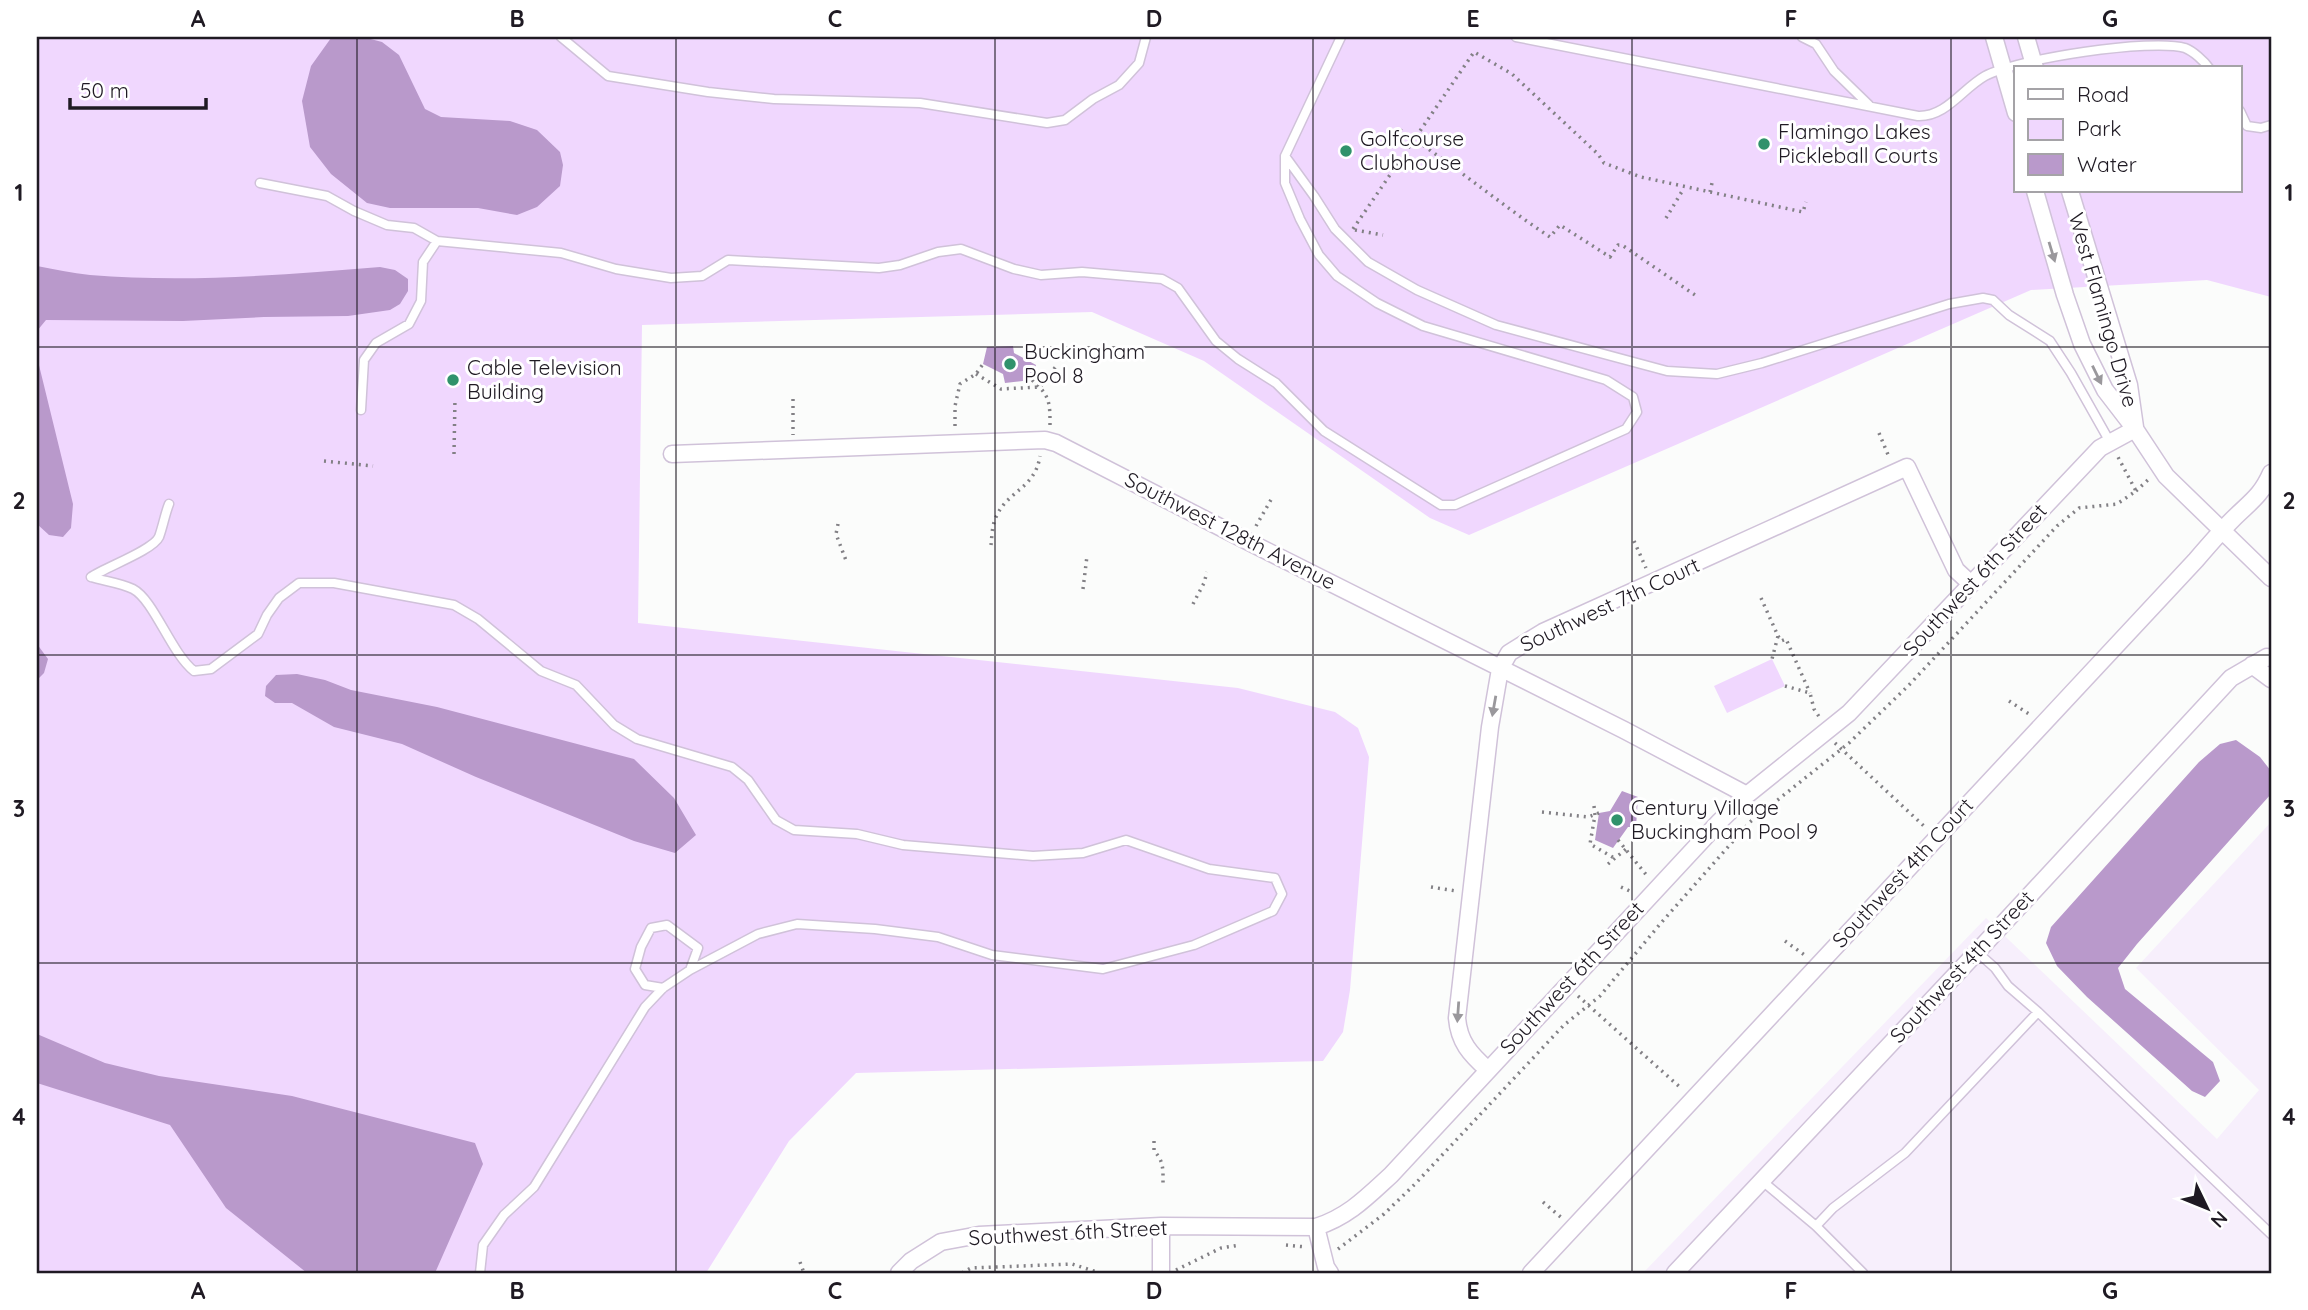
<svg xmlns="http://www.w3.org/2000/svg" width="2308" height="1310" viewBox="0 0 2308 1310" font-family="Quicksand,sans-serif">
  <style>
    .built { fill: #f7effc }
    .green { fill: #f0d7fe; fill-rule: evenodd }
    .water { fill: #b999cb }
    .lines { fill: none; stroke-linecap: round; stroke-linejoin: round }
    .service-casing { stroke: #d0c2d9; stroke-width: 11 }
    .minor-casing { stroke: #d0c2d9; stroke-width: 19 }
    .path { stroke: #828085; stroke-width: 3.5; stroke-dasharray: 2 5; stroke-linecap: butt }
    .service { stroke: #fff; stroke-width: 8 }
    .minor { stroke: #fff; stroke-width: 16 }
    .oneway { fill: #9a989c }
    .grid { fill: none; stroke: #1f1a23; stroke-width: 2; stroke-opacity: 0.55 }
    .poi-dot { fill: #30926b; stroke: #fff; stroke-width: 2.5 }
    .labels { text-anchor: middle; stroke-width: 6; stroke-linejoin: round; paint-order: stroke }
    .poi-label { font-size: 21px; fill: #1f1a23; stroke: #fff; text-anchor: start }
    .street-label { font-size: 21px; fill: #1f1a23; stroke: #fff }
    .neatline { fill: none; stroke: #1f1a23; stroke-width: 2.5 }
    .grid-label { font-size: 23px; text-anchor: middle; font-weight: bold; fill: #1f1a23 }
  </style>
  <rect width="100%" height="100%" fill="#fbfcfb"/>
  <!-- built -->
  <path class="built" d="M 2271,822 L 2271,1273 L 1643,1273 L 1986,918 L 2217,1139 L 2259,1090 L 2136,968 Z"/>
  <!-- green -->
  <path class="green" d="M 37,37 L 2271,37 L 2271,297 L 2207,280 L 2031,290 L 1469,535 L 1430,518 L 1204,361 L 1092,312 L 642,325 L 638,623 L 1238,688 L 1335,712 L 1358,728 L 1369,757 L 1350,990 L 1343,1032 L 1323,1061 L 856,1073 L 789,1141 L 706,1273 L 37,1273 ZM 2016,68 L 2240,68 L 2240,191 L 2016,191 Z
    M 1772,659 L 1785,686 L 1727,713 L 1714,686 Z"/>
  <!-- water -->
  <path class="water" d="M 336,37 L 363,37 L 382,42 L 399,55 L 425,109 L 441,117 L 510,121 L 537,130 L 560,152 L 563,165 L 560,186 L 537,207 L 517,215 L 478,208 L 390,208 L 367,203 L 331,174 L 310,147 L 302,101 L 311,66 L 331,38 Z
    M 37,266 C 54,269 72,273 90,275 C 186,283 284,275 380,267 L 395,270 L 408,279 L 408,291 L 400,304 L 390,310 L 348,316 L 264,317 L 183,321 L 46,320 L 37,331 Z
    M 1013,346 L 1014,353 L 1036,365 L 1032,380 L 1005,383 L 1003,374 L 983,364 L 987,347 Z
    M 37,357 L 73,504 L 71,528 L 63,537 L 49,535 L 37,524 Z
    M 37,644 L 48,659 L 44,673 L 37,680 Z
    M 297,674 L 325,680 L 351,690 L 437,707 L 634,759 L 674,798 L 696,835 L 675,853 L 634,841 L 476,777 L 402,744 L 334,727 L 292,703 L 275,703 L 265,696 L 266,686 L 276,675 Z
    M 2236,740 L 2260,757 L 2271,771 L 2271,794 L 2137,944 L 2118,968 L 2125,989 L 2213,1062 L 2220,1081 L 2205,1097 L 2192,1091 L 2087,997 L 2057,966 L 2046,943 L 2051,927 L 2199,762 L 2220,744 Z
    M 1622,791 L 1638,797 L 1636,827 L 1628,827 L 1613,848 L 1595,840 L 1599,813 L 1610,811 Z
    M 37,1034 L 105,1063 L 159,1076 L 292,1096 L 475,1143 L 483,1164 L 435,1273 L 307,1273 L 226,1208 L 170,1125 L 37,1083 Z"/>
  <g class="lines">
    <defs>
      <path id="service" d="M 561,37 L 608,76 L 708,92 L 774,99 L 920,103 L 1047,123 L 1065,120 L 1093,99 L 1119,85 L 1139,63 L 1146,37
        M 1341,37 L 1285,156 L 1314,196 L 1335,229 L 1368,262 L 1417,290 L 1496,325 L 1667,371 L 1717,374 L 1762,363 L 1949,304 L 1983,298 L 1993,300 L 2009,315 L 2050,341 L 2071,373 L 2110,442
        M 1516,37 L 1918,116 C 1946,117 1962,89 1985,76 C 2016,59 2152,38 2185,48 C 2193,51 2204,61 2209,68
        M 1802,37 L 1816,44 L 1834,71 L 1869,105
        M 2240,111 L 2247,126 L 2261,128 L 2271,125
        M 260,183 L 327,196 L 354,211 L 387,225 L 414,228 L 437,241 L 561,253 L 616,269 L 671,278 L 702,276 L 728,260 L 879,268 L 900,265 L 938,252 L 961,249 L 1014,269 L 1041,275 L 1082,272 L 1162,279 L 1178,288 L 1216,341 L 1238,359 L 1276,383 L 1324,431 L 1441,505 L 1455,505 L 1626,429 L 1637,412 L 1633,397 L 1606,380 L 1423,326 L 1377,303 L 1337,276 L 1319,255 L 1300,219 L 1285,183 L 1285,156
        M 361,410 L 364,360 L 376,343 L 409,324 L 421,301 L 423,262 L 437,241
        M 91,577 C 104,581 121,583 133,589 C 154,600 171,653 194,671 L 211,669 L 258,634 L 267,615 L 279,598 L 299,583 L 334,583 L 454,605 L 478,619 L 541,671 L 576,685 L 614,725 L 637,739 L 732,767 L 748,780 L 776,820 L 794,830 L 857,834 L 903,845 L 1033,856 L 1083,853 L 1126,840 L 1209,869 L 1275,878 L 1282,894 L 1273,911 L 1194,945 L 1103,969 L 992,955 L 938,937 L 875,929 L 797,924 L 758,934 L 690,970 L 663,988 L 645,1007 L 534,1187 L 504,1215 L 483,1245 L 480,1273
        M 91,577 C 106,567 153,550 159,537 C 163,526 165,514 169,504
        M 1977,952 L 1995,968 L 2008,986 L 2038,1012 L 2271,1234
        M 663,988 L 645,985 L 635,969 L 641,947 L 651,928 L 667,925 L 698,948 L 690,970
        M 1761,1180 L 1816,1226 L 1863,1273
        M 1816,1226 L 1833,1208 L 1905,1153 L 2038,1012"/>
      <path id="minor" d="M 1994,37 L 2016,113
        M 2026,37 L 2035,68
        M 2035,191 L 2065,295 L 2082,344 L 2105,390 L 2135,429 L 2166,476 L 2271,578
        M 2070,191 L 2129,385 L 2135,427
        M 672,454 L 1045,440 L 1056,443 L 1247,541 L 1624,730 L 1747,795
        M 2252,665 L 2271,679
        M 1488,1070 C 1470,1054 1459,1042 1457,1018 L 1490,727 L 1500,669 L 1509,653 L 1543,632 L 1907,467 L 1956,570 L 1970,583
        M 1161,1226 L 1161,1273
        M 1316,1227 L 1326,1267 L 1330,1273
        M 899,1273 L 911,1261 L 941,1242 L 979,1235 L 1161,1226 L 1316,1227 C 1348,1217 1367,1197 1391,1175 L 1720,821 L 1747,795 L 1849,713 L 2100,448 L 2135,429
        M 1531,1273 L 2196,560 C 2208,546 2220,532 2233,519 C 2250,502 2261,496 2271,473
        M 1675,1273 L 1977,952 L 2231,678 L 2267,657 L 2271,658"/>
    </defs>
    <!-- service casing -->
    <use href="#service" class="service-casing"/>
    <!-- minor casing -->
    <use href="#minor" class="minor-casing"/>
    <!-- path -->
    <path class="path" d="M 1400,130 C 1450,162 1495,200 1544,233 L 1550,237 L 1560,225 L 1610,257 L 1618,245 L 1622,245 L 1695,295
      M 1710,192 L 1712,183
      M 1666,218 L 1684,188
      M 1353,229 L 1474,52 L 1512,74 L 1598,154 L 1604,163 L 1641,177 L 1803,212 L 1806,202
      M 1355,230 L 1383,235
      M 976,374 L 1001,389 L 1040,387 L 1057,365
      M 1032,380 C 1050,396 1050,402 1050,426
      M 793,399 L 793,435
      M 955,426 L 955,406 L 960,384 L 976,374 L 983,364
      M 1879,433 L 1889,457
      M 454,454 L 455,398
      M 324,461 L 373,466
      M 2136,491 L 2150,478
      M 838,524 L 836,534 L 847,563
      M 1256,526 L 1272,498
      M 1634,541 L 1646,568
      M 991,545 C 992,536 992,525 996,517 C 1008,490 1035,489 1040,456
      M 1083,589 L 1087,556
      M 1761,598 L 1778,636 L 1772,659
      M 1193,604 L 1204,583 L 1207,572
      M 1778,636 L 1781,641 L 1786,639 L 1810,693
      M 1785,686 L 1810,693 L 1814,709 L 1820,718
      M 2009,701 L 2029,714
      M 1835,743 L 1926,828
      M 1594,806 L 1595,815 L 1590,844 L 1614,858
      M 1542,812 L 1588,817 L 1599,813
      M 1618,840 L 1648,877
      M 1608,864 L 1626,849
      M 1431,887 L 1456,891
      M 1621,887 L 1632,892
      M 1785,941 L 1806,956
      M 1578,996 L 1682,1089
      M 1154,1141 L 1154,1151 C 1164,1161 1163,1170 1163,1184
      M 1543,1202 L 1563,1219
      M 1286,1245 L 1306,1247
      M 1338,1249 L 1384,1214 L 1415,1184 L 1564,1025 L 1600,996 L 1661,923 L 1750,822 L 1849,743 L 1909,685 L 2057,526 L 2079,508 L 2117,504 L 2136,491 L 2118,457
      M 800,1262 L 804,1273
      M 1176,1270 L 1221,1248 L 1240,1245
      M 962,1273 L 971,1268 L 1072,1264 L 1100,1273"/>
    <!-- service -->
    <use href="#service" class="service"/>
    <!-- minor -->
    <use href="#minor" class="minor"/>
  </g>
  <!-- one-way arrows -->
  <defs><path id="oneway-solid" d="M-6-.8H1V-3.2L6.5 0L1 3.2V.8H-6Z" transform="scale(1.75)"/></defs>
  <g class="oneway">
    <use href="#oneway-solid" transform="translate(2052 252) rotate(73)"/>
    <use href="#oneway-solid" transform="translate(2097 375) rotate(64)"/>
    <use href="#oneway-solid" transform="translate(1494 706) rotate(100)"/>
    <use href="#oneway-solid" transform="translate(1458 1012) rotate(94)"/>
  </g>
  <!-- grid -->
  <path class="grid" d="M 357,37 L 357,1273M 676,37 L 676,1273M 995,37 L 995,1273M 1313,37 L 1313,1273M 1632,37 L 1632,1273M 1951,37 L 1951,1273M 37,347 L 2271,347M 37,655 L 2271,655M 37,963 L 2271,963"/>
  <!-- markers -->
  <g class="poi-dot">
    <circle cx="1764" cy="144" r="7"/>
    <circle cx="1346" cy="151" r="7"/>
    <circle cx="1010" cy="364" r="7"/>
    <circle cx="453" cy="380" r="7"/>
    <circle cx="1617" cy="820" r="7"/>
  </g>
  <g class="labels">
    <!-- poi labels -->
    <g class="poi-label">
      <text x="1778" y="139">Flamingo Lakes<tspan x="1778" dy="24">Pickleball Courts</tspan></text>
      <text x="1360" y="146">Golfcourse<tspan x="1360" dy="24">Clubhouse</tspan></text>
      <text x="1024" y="359">Buckingham<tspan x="1024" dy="24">Pool 8</tspan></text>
      <text x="467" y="375">Cable Television<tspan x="467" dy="24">Building</tspan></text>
      <text x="1631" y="815">Century Village<tspan x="1631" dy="24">Buckingham Pool 9</tspan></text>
    </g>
    <!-- street labels -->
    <g class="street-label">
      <text transform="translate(2103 310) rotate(74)" y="7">West Flamingo Drive</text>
      <text transform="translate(1230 531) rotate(27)" y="7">Southwest 128th Avenue</text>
      <text transform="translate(1975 580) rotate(-47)" y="7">Southwest 6th Street</text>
      <text transform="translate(1610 605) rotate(-25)" y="7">Southwest 7th Court</text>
      <text transform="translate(1903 873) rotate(-47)" y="7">Southwest 4th Court</text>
      <text transform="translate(1962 967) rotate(-47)" y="7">Southwest 4th Street</text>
      <text transform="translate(1572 978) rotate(-47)" y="7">Southwest 6th Street</text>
      <text transform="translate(1068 1233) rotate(-3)" y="7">Southwest 6th Street</text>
    </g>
  </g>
  <!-- border -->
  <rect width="2308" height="1310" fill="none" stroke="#ffffff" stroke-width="77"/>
  <!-- legend -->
  <rect x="2014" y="66" width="228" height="126" fill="#ffffff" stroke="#a5a3a7" stroke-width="2"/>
  <rect x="2028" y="89" width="35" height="10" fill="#ffffff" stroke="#a5a3a7" stroke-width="2"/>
  <text x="2077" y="102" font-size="21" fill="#1f1a23">Road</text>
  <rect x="2028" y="119" width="35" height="21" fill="#f0d7fe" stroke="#a5a3a7" stroke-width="2"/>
  <text x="2077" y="136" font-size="21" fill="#1f1a23">Park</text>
  <rect x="2028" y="154" width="35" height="21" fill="#b999cb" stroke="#a5a3a7" stroke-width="2"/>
  <text x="2077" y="172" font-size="21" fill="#1f1a23">Water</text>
  <!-- north arrow -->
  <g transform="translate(2207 1208) rotate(133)" stroke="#ffffff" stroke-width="5" paint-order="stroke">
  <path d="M0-5L12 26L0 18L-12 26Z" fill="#1f1a23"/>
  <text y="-10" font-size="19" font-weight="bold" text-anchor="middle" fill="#1f1a23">N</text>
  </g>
  <!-- scale -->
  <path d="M70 98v10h136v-10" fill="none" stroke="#1f1a23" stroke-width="3.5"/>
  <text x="80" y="98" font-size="21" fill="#1f1a23" stroke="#ffffff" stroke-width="5" paint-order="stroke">50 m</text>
  <rect x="38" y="38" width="2232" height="1234" class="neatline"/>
  <g class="grid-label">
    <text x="198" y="27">A</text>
    <text x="517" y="27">B</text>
    <text x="835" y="27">C</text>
    <text x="1154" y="27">D</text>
    <text x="1473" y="27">E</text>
    <text x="1791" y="27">F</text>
    <text x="2110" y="27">G</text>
    <text x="19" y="201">1</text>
    <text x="2289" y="201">1</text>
    <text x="19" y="509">2</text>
    <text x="2289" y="509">2</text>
    <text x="19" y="817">3</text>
    <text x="2289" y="817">3</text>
    <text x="19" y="1125">4</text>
    <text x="2289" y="1125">4</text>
    <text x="198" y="1299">A</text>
    <text x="517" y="1299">B</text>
    <text x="835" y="1299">C</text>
    <text x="1154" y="1299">D</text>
    <text x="1473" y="1299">E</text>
    <text x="1791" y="1299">F</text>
    <text x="2110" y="1299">G</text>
  </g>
</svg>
